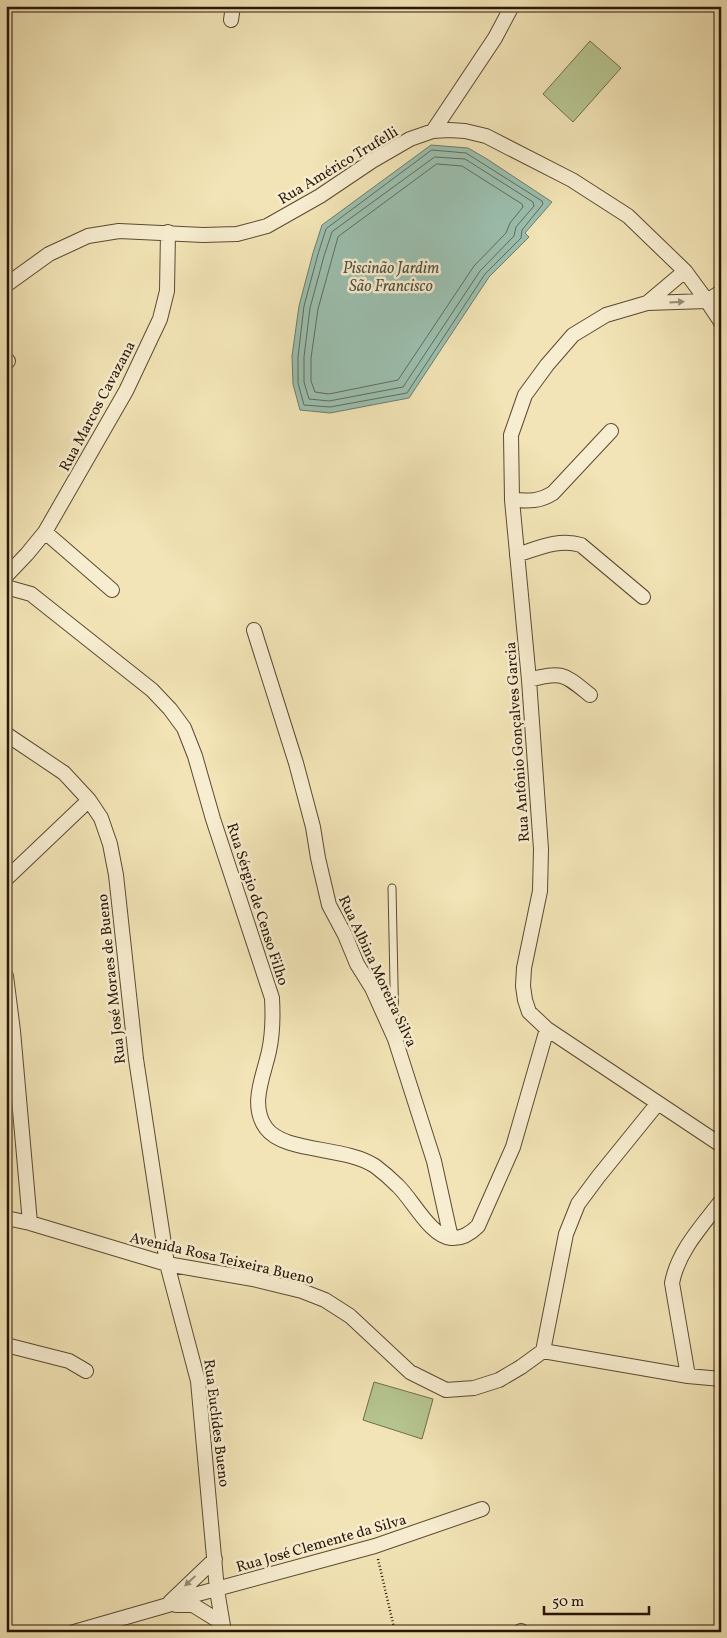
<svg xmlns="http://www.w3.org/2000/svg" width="727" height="1638" viewBox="0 0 727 1638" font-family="Vollkorn,serif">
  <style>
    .green { fill: #b6c591; stroke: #706e4c }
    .water { fill: #9bbfaf; stroke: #6e7c6c }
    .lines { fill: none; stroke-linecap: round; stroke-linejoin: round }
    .shore { stroke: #626b5b; stroke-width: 1 }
    .service-casing { stroke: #5c4a33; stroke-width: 9 }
    .minor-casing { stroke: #5c4a33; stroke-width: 16 }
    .path { stroke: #2a1707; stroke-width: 2.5; stroke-dasharray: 1 2.5; stroke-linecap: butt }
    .service { stroke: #f7edd0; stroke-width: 7 }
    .minor { stroke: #f7edd0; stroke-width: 14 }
    .oneway { fill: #9b8d76 }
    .labels { text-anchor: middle; stroke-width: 5; stroke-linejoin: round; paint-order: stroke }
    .street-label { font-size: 15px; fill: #2a1707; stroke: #f7edd0 }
    .water-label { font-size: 16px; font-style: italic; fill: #525242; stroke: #f7edd0 }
  </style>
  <rect width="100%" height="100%" fill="#f2e4b6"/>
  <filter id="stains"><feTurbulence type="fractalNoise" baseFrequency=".004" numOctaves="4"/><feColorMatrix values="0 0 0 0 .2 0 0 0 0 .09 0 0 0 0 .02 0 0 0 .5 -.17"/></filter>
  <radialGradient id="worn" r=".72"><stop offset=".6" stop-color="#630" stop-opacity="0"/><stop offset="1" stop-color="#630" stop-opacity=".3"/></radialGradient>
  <!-- green -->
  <path class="green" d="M 590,41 L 621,68 L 573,122 L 543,94 Z
    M 374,1382 L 433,1399 L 422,1439 L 363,1420 Z"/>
  <!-- water -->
  <path class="water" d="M 431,145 L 468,148 L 487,159 L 552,202 L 525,233 L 529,237 L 489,277 L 409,398 L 330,413 L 300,410 L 293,384 L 292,356 L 299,306 L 313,253 L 322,225 Z"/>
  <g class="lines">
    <!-- shore -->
    <path class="shore" d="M 432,150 L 466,153 L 542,201 L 543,204 L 522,230 L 521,238 L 485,274 L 407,393 L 330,407 L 304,405 L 298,383 L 298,357 L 304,306 L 318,254 L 326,229 Z
      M 435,157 L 465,159 L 533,202 L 534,206 L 516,227 L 514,236 L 480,271 L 403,387 L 329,401 L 309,399 L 304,382 L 304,357 L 310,308 L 324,256 L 332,232 Z
      M 437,164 L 462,166 L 522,204 L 523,207 L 510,223 L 506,233 L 474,266 L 398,380 L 329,394 L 315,392 L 311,381 L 311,358 L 318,309 L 338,237 Z"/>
    <defs>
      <path id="service" d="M 392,888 L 395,1031"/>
      <path id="minor" d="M 231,20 L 233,6
        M 433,131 L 495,38 L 512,6
        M 6,285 L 49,254 L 88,236 L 119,231 L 203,235 L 237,234 L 267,226 L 320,196 L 372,161 L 410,139 L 433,131 L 449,130 L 465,131 L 486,136 L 572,180 L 628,216 L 685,271 L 707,301 L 721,322
        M 721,292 L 707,301 L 647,303 L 606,315 L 573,335 L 547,365 L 525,395 L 511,435 L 512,500 L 529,680 L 541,849 L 540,891 L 524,968 L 523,986 L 525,1000 L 529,1012 L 547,1029 L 721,1145
        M 647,303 L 685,271
        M 6,363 L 8,361
        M 512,500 C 528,501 539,502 553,493 L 611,431
        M 45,532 L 112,590
        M 517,555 C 538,548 560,538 581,545 L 643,597
        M 6,576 L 27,554 L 45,532 L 126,391 L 160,319 L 167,291 L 168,232
        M 6,587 L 31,594 L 152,690 L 170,709 L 184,728 L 195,756 L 213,819 L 272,998 C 273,1016 273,1033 269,1051 C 264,1075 249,1105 266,1128 C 284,1153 345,1146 375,1166 C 383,1172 391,1179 398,1186 C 412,1199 431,1237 451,1238 C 462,1239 471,1233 478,1226 L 513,1147 L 547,1029
        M 254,630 L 296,763 L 313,827 L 318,858 L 329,905 L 345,935 L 357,964 L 372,988 L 395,1039 L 434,1161 L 451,1238
        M 529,680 C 563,671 564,674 590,695
        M 6,734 L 64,773 L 89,800 L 101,818 L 110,844 L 116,875 L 136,1059 L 167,1264 L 198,1381 L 217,1590 L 224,1632
        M 6,879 L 89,800
        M 6,976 L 13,1031 L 30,1223
        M 6,1218 L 30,1223 L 167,1264 L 253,1279 L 302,1291 L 325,1300 L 350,1316 L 410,1372 L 446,1390 L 474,1388 L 499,1380 L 521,1367 L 543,1351 L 688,1376 L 721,1379
        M 6,1345 L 69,1361 L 86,1371
        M 543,1351 L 566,1234 L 578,1204 L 598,1177 L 658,1103
        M 688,1376 L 672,1283 C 678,1251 702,1226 721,1201
        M 170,1602 L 215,1559
        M 176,1605 L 193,1605 L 222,1623
        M 74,1632 L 168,1605 L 194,1595 L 375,1546 L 482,1509
        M 520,1632 L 521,1631"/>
    </defs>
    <!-- service casing -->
    <use href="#service" class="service-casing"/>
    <!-- minor casing -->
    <use href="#minor" class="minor-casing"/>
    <!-- path -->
    <path class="path" d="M 378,1559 L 395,1632"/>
    <!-- service -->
    <use href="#service" class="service"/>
    <!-- minor -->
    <use href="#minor" class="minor"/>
  </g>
  <!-- one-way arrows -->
  <defs><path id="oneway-solid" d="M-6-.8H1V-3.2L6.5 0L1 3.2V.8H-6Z" transform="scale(1.25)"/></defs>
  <g class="oneway">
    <use href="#oneway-solid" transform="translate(677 302) rotate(-3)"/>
    <use href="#oneway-solid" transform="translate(190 1581) rotate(137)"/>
  </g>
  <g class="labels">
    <!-- street labels -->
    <g class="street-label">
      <text transform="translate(338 165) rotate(-31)" y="5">Rua Américo Trufelli</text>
      <text transform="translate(97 406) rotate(-62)" y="5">Rua Marcos Cavazana</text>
      <text transform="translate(517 742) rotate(-94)" y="5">Rua Antônio Gonçalves Garcia</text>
      <text transform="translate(258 904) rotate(72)" y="5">Rua Sérgio de Censo Filho</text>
      <text transform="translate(378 971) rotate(65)" y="5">Rua Albina Moreira Silva</text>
      <text transform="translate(111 979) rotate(-96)" y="5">Rua José Moraes de Bueno</text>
      <text transform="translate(222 1258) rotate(13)" y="5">Avenida Rosa Teixeira Bueno</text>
      <text transform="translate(217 1423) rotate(83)" y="5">Rua Euclídes Bueno</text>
      <text transform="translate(321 1543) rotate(-16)" y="5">Rua José Clemente da Silva</text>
    </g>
    <!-- water labels -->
    <g class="water-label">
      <text x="391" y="273">Piscinão Jardim<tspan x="391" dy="18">São Francisco</tspan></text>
    </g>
  </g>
  <!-- margin -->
  <rect width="727" height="1638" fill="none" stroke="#f2e4b6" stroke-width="25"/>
  <rect x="8" y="8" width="712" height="1623" fill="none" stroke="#2a1707" stroke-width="2.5"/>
  <rect x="12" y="12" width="702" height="1613" fill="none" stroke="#2a1707"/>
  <!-- scale -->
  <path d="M544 1606v8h105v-8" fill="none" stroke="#2a1707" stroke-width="2.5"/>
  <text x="552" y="1606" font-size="15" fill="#2a1707" stroke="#f7edd0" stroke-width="4" paint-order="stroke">50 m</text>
  <rect width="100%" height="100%" filter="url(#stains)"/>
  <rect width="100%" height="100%" fill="url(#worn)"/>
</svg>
